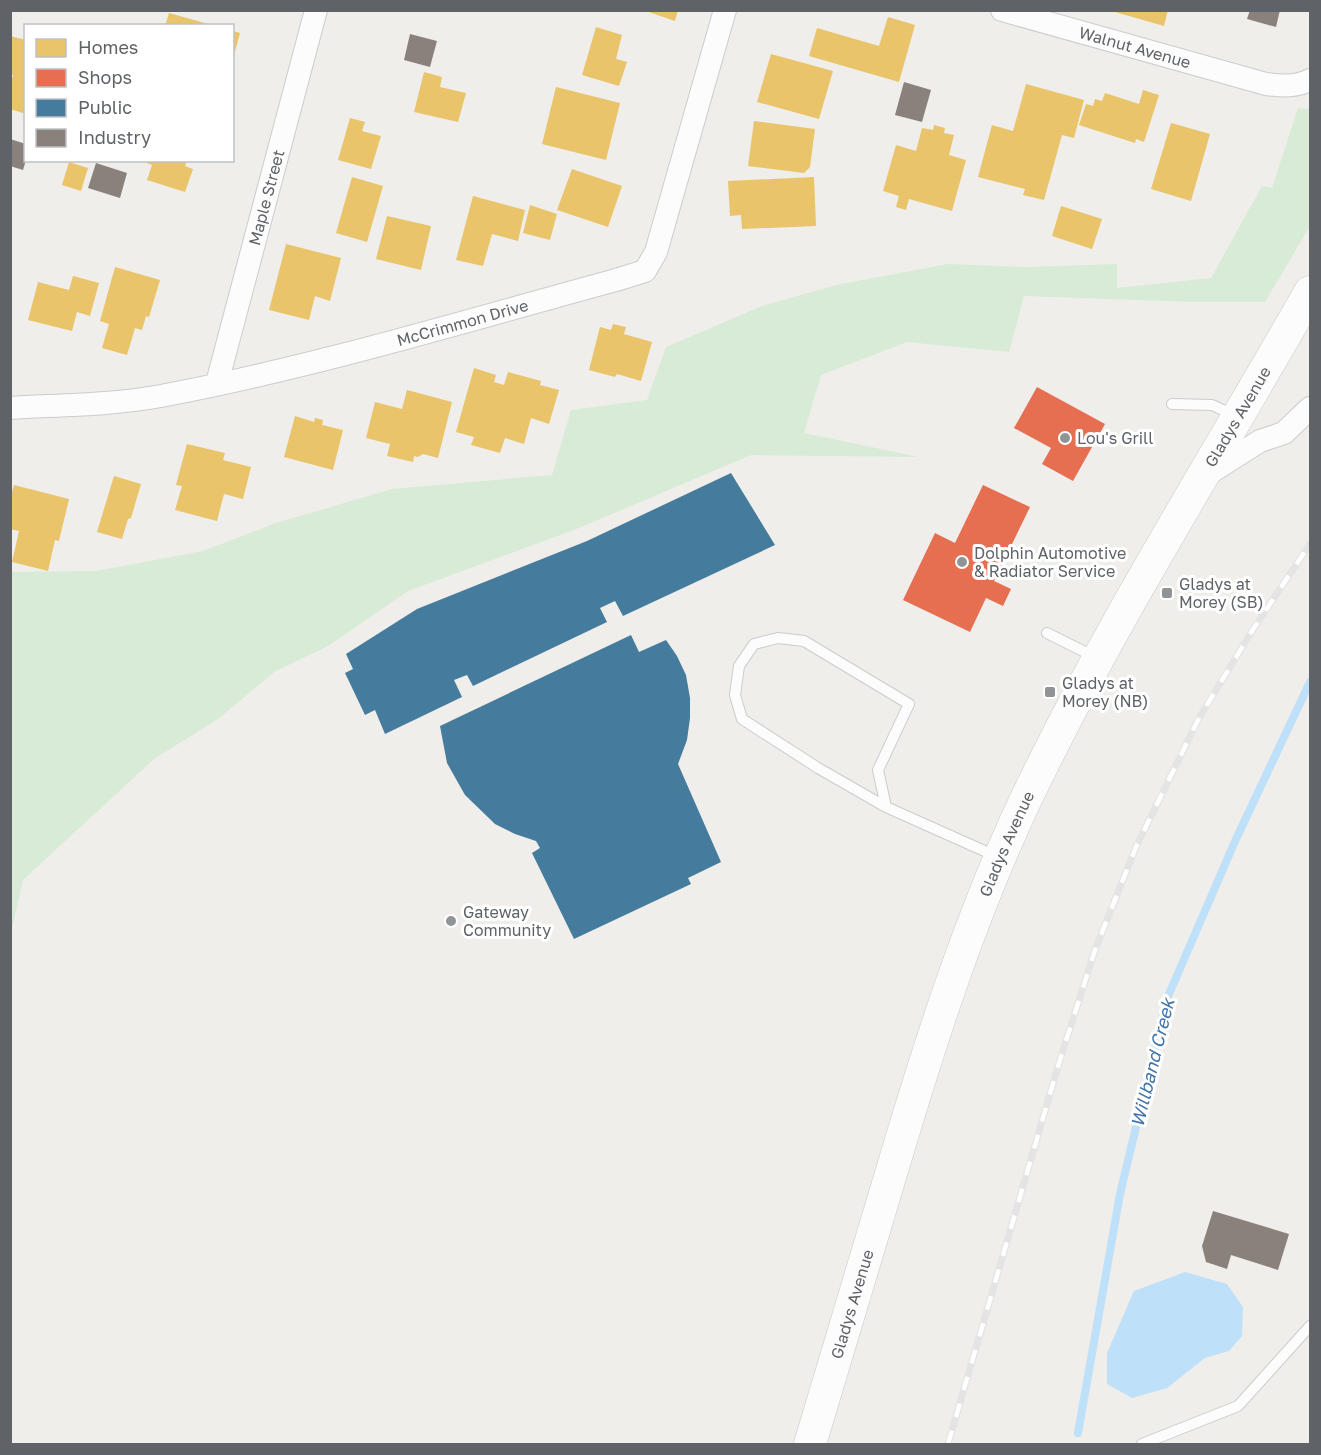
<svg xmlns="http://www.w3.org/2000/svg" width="1321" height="1455" viewBox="0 0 1321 1455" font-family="'Golos Text',sans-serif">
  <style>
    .green { fill: #d8ebd6 }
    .water { fill: #bfe0f9 }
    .homes { fill: #e9c46a }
    .shops { fill: #e76f51 }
    .public { fill: #457b9d }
    .industry { fill: #8a817c }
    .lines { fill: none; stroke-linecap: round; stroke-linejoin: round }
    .stream { stroke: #bfe0f9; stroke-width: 8 }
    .service-casing { stroke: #cbcccc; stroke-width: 12 }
    .minor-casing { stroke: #cbcccc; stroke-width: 24 }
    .secondary-casing { stroke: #cacacb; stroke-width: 33 }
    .service { stroke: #fdfcfc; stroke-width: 10 }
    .minor { stroke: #fdfcfc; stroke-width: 22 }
    .secondary { stroke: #fdfcfc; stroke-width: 32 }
    .rail-casing { stroke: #e4e4e4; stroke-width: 7 }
    .rail { stroke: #fff; stroke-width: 4.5; stroke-dasharray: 14; stroke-linecap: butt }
    .poi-dot { fill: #919496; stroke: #fff; stroke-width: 2 }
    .labels { text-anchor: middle; stroke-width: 6; stroke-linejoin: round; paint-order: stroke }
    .street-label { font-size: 16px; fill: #5f6368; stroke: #fff }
    .poi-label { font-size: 16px; fill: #5f6368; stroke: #fff; text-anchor: start }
    .water-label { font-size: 18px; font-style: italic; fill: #4174aa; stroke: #fff }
  </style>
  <rect width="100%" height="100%" fill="#efeeea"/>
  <!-- green -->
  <path class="green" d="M 1298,108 L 1310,109 L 1310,226 L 1265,302 L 1193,302 L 1024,296 L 1009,352 L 907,342 L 821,375 L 804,433 L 919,457 L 751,455 L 579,528 L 408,591 L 328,646 L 274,672 L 218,719 L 154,759 L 23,880 L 11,933 L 11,572 L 96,571 L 203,551 L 276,523 L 392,489 L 552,475 L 571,410 L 647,400 L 666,347 L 762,306 L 836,285 L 948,264 L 1027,267 L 1117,264 L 1117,288 L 1211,278 L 1262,186 L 1272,188 Z"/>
  <!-- water -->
  <path class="water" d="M 1185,1272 L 1227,1284 L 1243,1307 L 1242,1336 L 1229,1351 L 1205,1358 L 1167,1388 L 1132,1398 L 1107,1384 L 1107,1353 L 1134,1291 Z"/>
  <!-- homes -->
  <path class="homes" d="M 643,10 L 678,10 L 675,21 Z
    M 1108,10 L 1168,10 L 1164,26 Z
    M 169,13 L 212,25 L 212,26 L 165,26 Z
    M 888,17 L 915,25 L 899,82 L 809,56 L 817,28 L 879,46 Z
    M 596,27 L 622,35 L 616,59 L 627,62 L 619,86 L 582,75 Z
    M 232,31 L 240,33 L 233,59 L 232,59 Z
    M 10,36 L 26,40 L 26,114 L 10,109 L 10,86 L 13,75 L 10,74 Z
    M 771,54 L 833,71 L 819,119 L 757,102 Z
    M 424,72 L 442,77 L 440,87 L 466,93 L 458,122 L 414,112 Z
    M 1026,84 L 1084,100 L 1074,138 L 1062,135 L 1044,200 L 1023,195 L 1025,189 L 978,177 L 992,125 L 1013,131 Z
    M 556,87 L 620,103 L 606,160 L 542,144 Z
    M 1143,90 L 1159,95 L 1144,142 L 1136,139 L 1135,143 L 1079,125 L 1086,104 L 1093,106 L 1095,99 L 1102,101 L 1105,93 L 1139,104 Z
    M 350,118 L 365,122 L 362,131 L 381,136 L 371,169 L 338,160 Z
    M 754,121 L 815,129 L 810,167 L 804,173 L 748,166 Z
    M 1171,123 L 1210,134 L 1191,201 L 1151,189 Z
    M 934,125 L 945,128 L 944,133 L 954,135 L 949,155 L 966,160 L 952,211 L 909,199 L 906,210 L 896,207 L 899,196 L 883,191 L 896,145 L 916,151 L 922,128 L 933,130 Z
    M 148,160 L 187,160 L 185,166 L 193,169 L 185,192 L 147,180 L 152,165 L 147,163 Z
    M 69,162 L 88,168 L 81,191 L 62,185 Z
    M 572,169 L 622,186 L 608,227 L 557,210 Z
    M 352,177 L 383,186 L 367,242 L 336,233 Z
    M 814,177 L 816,226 L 742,229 L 741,215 L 730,216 L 728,181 Z
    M 473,196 L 525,210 L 518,241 L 492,234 L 483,266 L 456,260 Z
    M 530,205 L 557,214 L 550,240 L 523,233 Z
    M 1061,206 L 1102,219 L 1092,249 L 1052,236 Z
    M 387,216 L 431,226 L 421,270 L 376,259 Z
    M 286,244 L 341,258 L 330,301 L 315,296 L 309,320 L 269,310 Z
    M 115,267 L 160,280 L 149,317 L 146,316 L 142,330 L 135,328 L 127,355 L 102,348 L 109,324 L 100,321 Z
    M 73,276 L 99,283 L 90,316 L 77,312 L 72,331 L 28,320 L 38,282 L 69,290 Z
    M 613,324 L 626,327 L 624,334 L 652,342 L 641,381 L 617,374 L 615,377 L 589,370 L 600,327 L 611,330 Z
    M 474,368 L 496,375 L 494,382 L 504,385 L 508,372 L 541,381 L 540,385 L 559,390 L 549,424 L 531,418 L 524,444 L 505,438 L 500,453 L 471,445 L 474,437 L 456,432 Z
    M 407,390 L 452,402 L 438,458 L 423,454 L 418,457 L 414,456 L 413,462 L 387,456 L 390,444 L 366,438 L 375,402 L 402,409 Z
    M 295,416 L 314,422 L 315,418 L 323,420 L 322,425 L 343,430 L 333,470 L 284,457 Z
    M 187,444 L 225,453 L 223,460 L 251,467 L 243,499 L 224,494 L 217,521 L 175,510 L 182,486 L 176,485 Z
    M 114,476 L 141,484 L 131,518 L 128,519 L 122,539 L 97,532 Z
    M 14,485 L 69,499 L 59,541 L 55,540 L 48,571 L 12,562 L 19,531 L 10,529 L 10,499 Z"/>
  <!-- shops -->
  <path class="shops" d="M 1037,387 L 1105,424 L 1073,481 L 1042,464 L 1051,448 L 1014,428 Z
    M 983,485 L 1030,507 L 994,581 L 1011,589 L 1003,606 L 986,598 L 970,632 L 903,600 L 935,533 L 955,543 Z"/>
  <!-- public -->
  <path class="public" d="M 731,473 L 775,545 L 623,616 L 615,601 L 600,608 L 607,622 L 473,686 L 467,675 L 454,680 L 462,697 L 385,734 L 375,710 L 365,715 L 345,673 L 353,669 L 346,654 L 417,609 L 587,541 Z
    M 631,635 L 639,652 L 666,640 L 677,656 L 686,675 L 690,698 L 690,718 L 687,740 L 678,764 L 721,862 L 688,878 L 691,884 L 574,939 L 532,853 L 540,848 L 536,841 L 515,834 L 495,824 L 465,795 L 447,763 L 440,726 Z"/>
  <!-- industry -->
  <path class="industry" d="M 1250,10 L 1280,10 L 1276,27 L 1247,19 Z
    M 410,34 L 437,41 L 430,67 L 404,60 Z
    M 904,82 L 931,90 L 922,122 L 895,115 Z
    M 10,139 L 26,144 L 26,160 L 23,170 L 10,166 Z
    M 96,163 L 127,173 L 120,198 L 88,188 Z
    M 1213,1211 L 1289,1234 L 1278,1270 L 1231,1255 L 1227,1269 L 1206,1262 L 1202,1246 Z"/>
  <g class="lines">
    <!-- stream -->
    <path class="stream" d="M 1078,1433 L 1120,1194 L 1166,1001 L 1236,839 L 1310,682"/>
    <defs>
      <path id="service" d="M 1172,404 L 1212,405 L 1236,416
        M 1047,633 L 1095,657
        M 778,638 L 804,641 L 909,704 L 878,770 L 886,807 L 818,768 L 742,719 L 735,695 L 739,666 L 754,644 Z
        M 886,807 L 998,857
        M 1142,1444 L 1238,1406 L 1310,1326"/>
      <g id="minor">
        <path id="s1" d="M 1002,10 L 1266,84 C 1282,86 1296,87 1310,80"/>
        <path id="s2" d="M 217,383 L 316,10"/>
        <path id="s3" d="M 10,408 C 60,405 112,405 161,396 C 315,367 465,321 616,280 L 645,271 L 656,252 L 725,10"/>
        <path d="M 1205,476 L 1260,441 L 1284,433 L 1310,408"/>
      </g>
      <g id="secondary">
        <path id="s4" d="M 810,1444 C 837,1355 863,1266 890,1177 C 928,1049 968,922 1025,801 C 1109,625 1214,461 1310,292"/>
      </g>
    </defs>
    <!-- service casing -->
    <use href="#service" class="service-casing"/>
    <!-- minor casing -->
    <use href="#minor" class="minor-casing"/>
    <!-- secondary casing -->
    <use href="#secondary" class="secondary-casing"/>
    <!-- service -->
    <use href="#service" class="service"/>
    <!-- minor -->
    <use href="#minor" class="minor"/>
    <!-- secondary -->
    <use href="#secondary" class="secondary"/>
    <defs>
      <path id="rail" d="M 948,1444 L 1059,1063 L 1095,950 L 1136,847 L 1199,718 L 1252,631 L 1310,544"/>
    </defs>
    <!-- rail casing -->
    <use href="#rail" class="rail-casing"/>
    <!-- rail -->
    <use href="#rail" class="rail"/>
  </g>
  <!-- markers -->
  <g class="poi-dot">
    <circle cx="1065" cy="438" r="6"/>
    <circle cx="962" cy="562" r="6"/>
    <rect x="1161" y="587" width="12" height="12" rx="3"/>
    <rect x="1044" y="686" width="12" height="12" rx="3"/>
    <circle cx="451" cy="921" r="6"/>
  </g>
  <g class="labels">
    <!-- street labels -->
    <g class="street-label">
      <text dy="6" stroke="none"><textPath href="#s1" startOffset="138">Walnut Avenue</textPath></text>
      <text dy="6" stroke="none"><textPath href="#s2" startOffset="192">Maple Street</textPath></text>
      <text dy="6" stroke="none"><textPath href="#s3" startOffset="462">McCrimmon Drive</textPath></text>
      <text dy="6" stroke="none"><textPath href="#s4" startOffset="1118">Gladys Avenue</textPath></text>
      <text dy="6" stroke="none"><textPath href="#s4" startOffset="632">Gladys Avenue</textPath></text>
      <text dy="6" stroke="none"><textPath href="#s4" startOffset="146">Gladys Avenue</textPath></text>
    </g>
    <!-- poi labels -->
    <g class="poi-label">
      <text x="1077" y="444">Lou's Grill</text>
      <text x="974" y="559">Dolphin Automotive<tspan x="974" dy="18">&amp; Radiator Service</tspan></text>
      <text x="1179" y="590">Gladys at<tspan x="1179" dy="18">Morey (SB)</tspan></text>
      <text x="1062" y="689">Gladys at<tspan x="1062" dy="18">Morey (NB)</tspan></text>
      <text x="463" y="918">Gateway<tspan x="463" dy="18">Community</tspan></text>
    </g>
    <!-- water labels -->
    <g class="water-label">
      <text transform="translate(1153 1063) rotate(-76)" y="6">Willband Creek</text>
    </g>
  </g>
  <!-- border -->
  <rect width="1321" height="1455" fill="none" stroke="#5f6368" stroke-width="24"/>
  <!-- legend -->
  <rect x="24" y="24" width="210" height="138" fill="#ffffff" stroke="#bfc1c3" stroke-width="1.5"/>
  <rect x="36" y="39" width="30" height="18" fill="#e9c46a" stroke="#bfc1c3" stroke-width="1.5"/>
  <text x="78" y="54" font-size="18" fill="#5f6368">Homes</text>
  <rect x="36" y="69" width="30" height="18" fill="#e76f51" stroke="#bfc1c3" stroke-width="1.5"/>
  <text x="78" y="84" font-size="18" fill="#5f6368">Shops</text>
  <rect x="36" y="99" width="30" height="18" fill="#457b9d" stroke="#bfc1c3" stroke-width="1.5"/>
  <text x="78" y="114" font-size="18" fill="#5f6368">Public</text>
  <rect x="36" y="129" width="30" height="18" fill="#8a817c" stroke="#bfc1c3" stroke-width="1.5"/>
  <text x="78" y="144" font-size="18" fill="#5f6368">Industry</text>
</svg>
